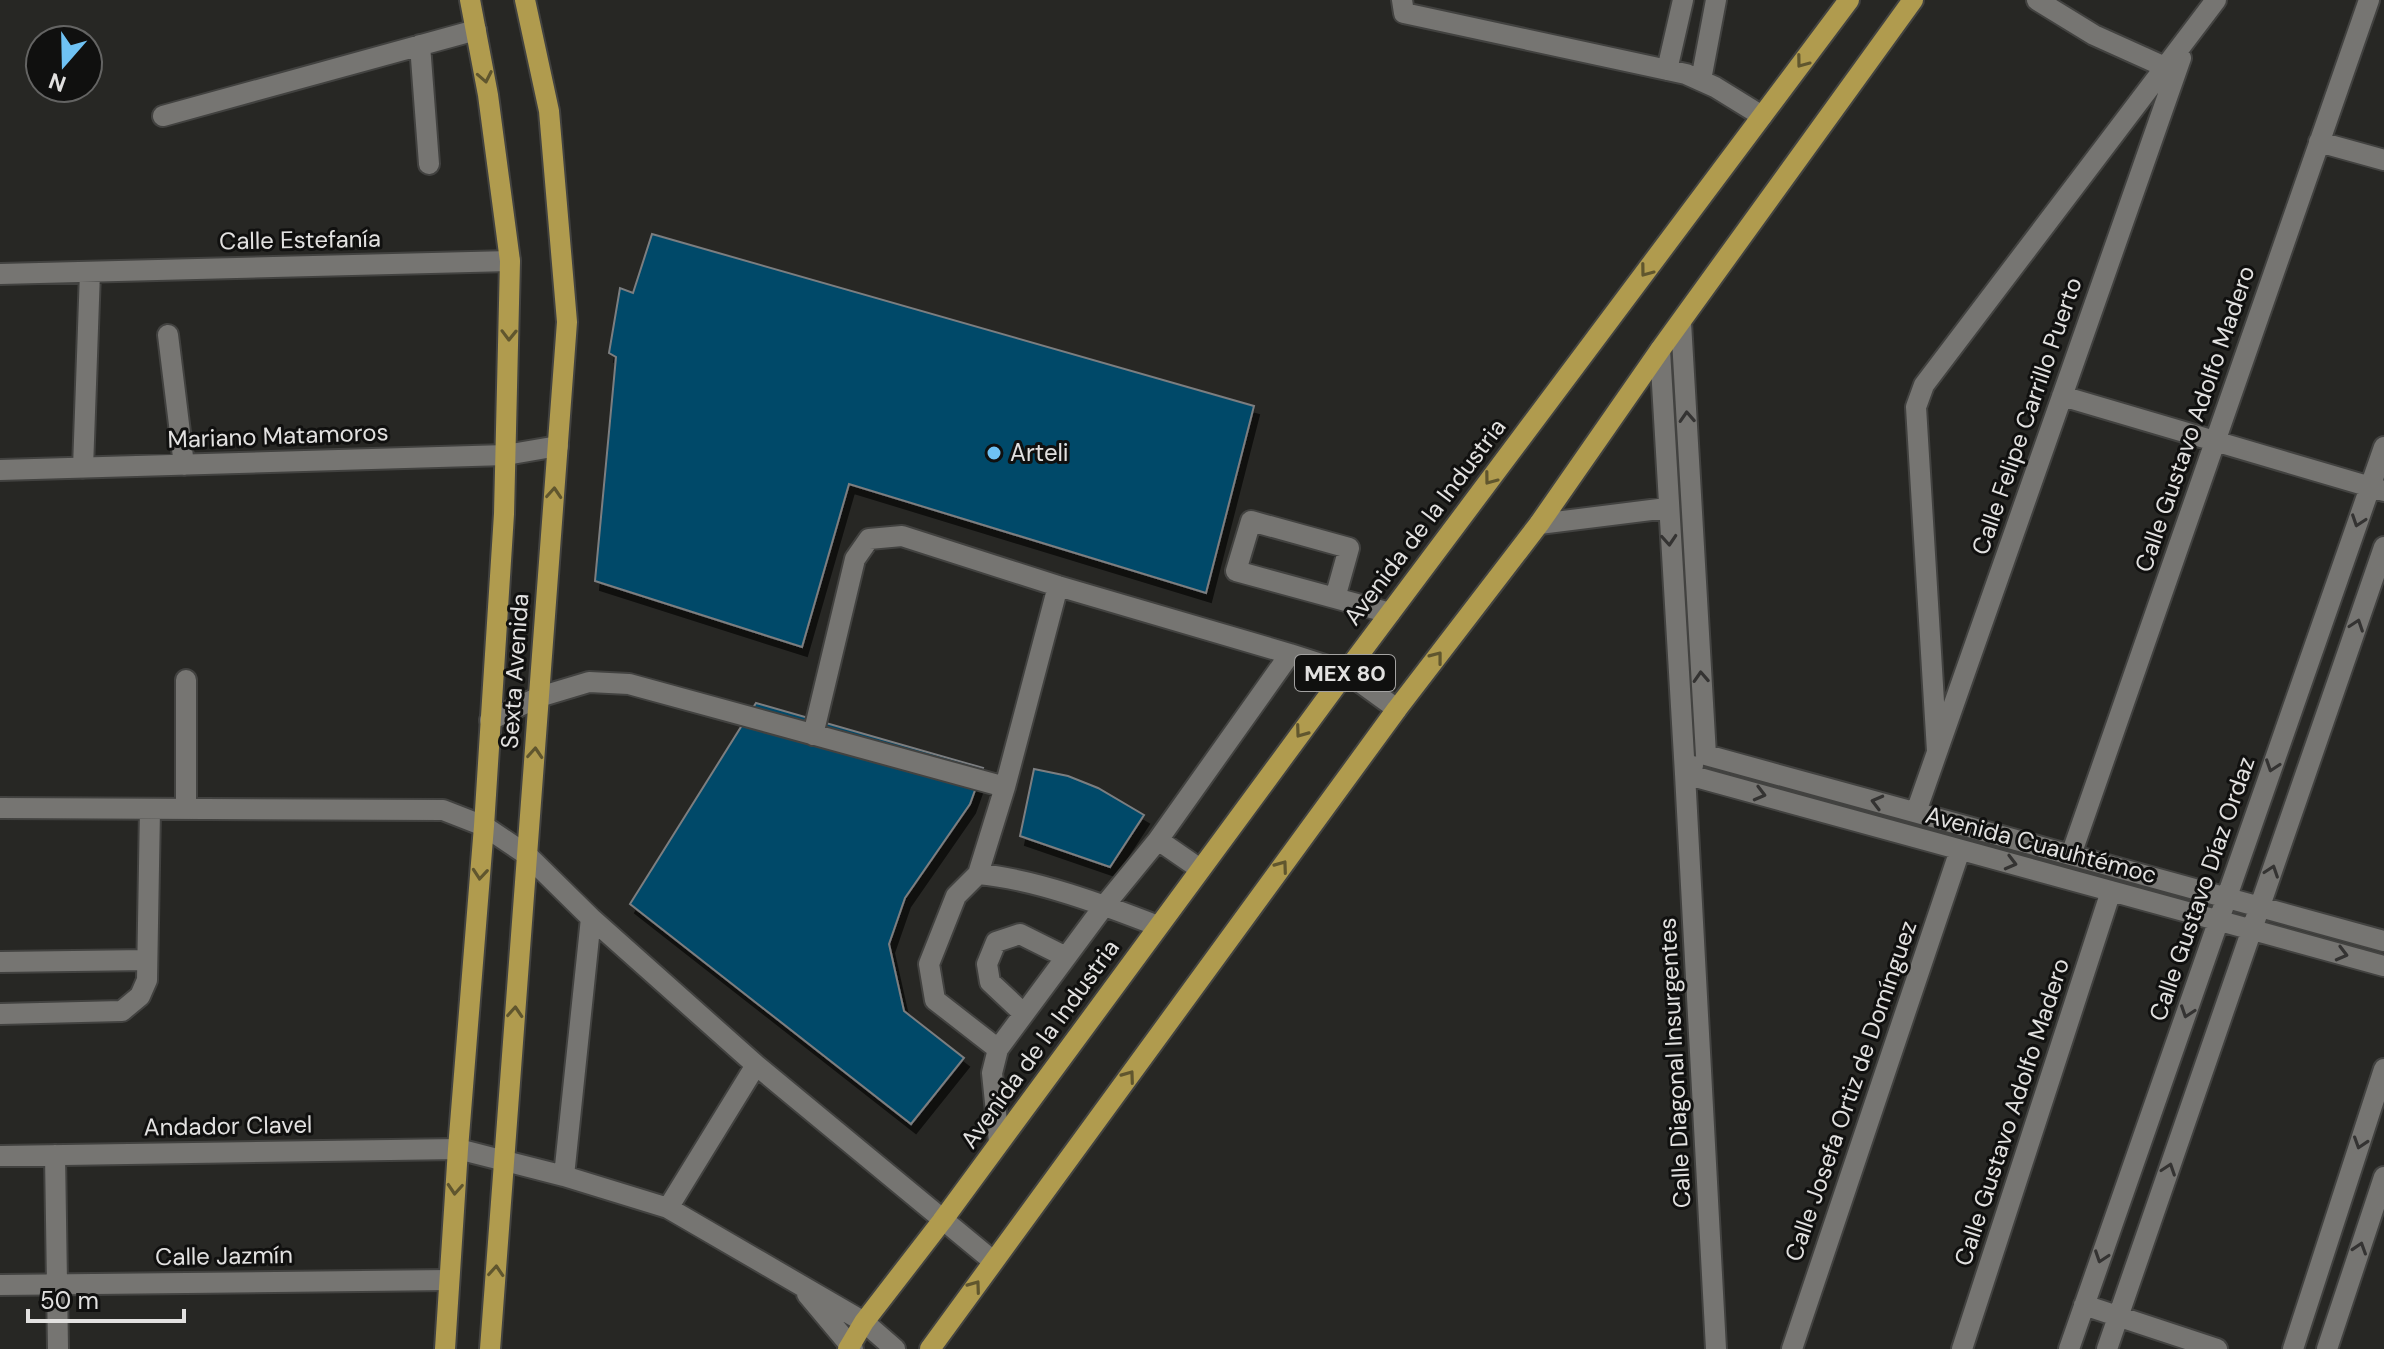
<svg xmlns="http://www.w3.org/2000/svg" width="2384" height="1349" viewBox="0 0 2384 1349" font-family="'DM Sans',sans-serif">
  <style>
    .building { fill: #004969; stroke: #7c7e80; stroke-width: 2; filter: url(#shadow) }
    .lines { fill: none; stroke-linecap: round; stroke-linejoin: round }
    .minor-casing { stroke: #424240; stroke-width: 24 }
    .major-casing { stroke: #424240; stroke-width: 24 }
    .minor { stroke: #767572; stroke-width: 20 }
    .major { stroke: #b09b4e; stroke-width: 20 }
    .oneway { stroke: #60562e }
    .oneway2 { stroke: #343332 }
    .poi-dot { fill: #6fc2f4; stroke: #10100f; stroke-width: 3 }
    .labels { text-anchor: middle; stroke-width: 6; stroke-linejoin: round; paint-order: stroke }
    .shield { fill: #10100f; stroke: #a3a2a1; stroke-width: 2 }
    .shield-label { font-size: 22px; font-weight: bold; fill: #e2e1e0 }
    .street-label { font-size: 24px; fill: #e2e1e0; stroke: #10100f }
    .poi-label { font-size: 24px; fill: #e2e1e0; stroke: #10100f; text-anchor: start }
  </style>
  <defs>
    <filter id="shadow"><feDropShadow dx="5" dy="9" stdDeviation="0" flood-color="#0009"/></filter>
  </defs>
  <rect width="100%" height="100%" fill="#272724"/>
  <!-- building -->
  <path class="building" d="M 652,234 L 1254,406 L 1206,593 L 849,484 L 802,647 L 595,581 L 616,357 L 609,353 L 620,288 L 633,293 Z
    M 756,703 L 983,768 L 970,804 L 905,898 L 889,944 L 904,1011 L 964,1058 L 911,1124 L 630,904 Z
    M 1034,769 L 1068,776 L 1098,788 L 1144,815 L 1110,867 L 1020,836 Z"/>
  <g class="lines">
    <defs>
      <path id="minor" d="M 1402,0 L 1404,13 L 1686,74 L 1715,87 L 1762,116
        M 2037,0 L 2094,35 L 2165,67
        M 420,45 L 429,164
        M 1667,70 L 1683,0
        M 1701,80 L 1716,0
        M 163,116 L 476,30
        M 2319,142 L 2384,160
        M 0,274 L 510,261
        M 1681,322 L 1706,755
        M 168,335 L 184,465
        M 1660,350 L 1685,774 L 2384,966
        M 2062,396 L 2384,491
        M 83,468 L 90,272
        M 0,470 L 506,455 L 558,446
        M 1539,524 L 1667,508
        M 1335,598 L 1349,548 L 1251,521 L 1236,571 L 1390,613
        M 1290,654 L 1346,672 L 1397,709
        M 490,720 L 539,697 L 589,682 L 629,684 L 1005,787
        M 813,735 L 855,559 L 869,539 L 902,536 L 1058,586 L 1290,654 L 1158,840 L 1104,906 L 998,1049 L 992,1073 L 999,1142
        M 1937,751 L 1916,407 L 1924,385 L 2216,0
        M 1706,755 L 2384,941
        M 1693,766 L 1685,774 L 1716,1349
        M 0,808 L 443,810 L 484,826 L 527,855 L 591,918 L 756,1065 L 993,1261
        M 186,809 L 186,680
        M 1916,812 L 2181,58
        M 1158,840 L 1200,869
        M 2071,855 L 2369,0
        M 978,874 L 1005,787 L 1058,586
        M 0,962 L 147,960
        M 0,1014 L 122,1011 L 140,996 L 147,980 L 150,809
        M 1024,1014 L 990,982 L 987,964 L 996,942 L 1020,934 L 1066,957
        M 998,1049 L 935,1000 L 929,964 L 956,896 L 978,874 C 1035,879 1104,905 1158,926
        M 55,1155 L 58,1349
        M 0,1156 L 458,1149 L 564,1176 L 668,1208 L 864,1322 L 895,1349
        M 564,1176 L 591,918
        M 668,1208 L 756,1065
        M 0,1285 L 449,1280
        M 807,1294 L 853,1349
        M 2084,1305 L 2217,1349
        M 1792,1349 L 1960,850
        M 1962,1349 L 2111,891
        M 2069,1349 L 2384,447
        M 2107,1349 L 2384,547
        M 2293,1349 L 2384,1069
        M 2327,1349 L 2384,1177"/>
      <path id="major" d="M 445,1349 L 458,1149 L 484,826 L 504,514 L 510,261 L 488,95 L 470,0
        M 490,1349 L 567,322 L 549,111 L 525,0
        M 848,1349 L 864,1322 L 942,1221 L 1346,672 L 1849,0
        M 930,1349 L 1397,709 L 1539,524 L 1660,350 L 1913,0"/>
    </defs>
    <!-- minor casing -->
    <use href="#minor" class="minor-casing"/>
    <!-- major casing -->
    <use href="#major" class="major-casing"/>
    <!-- minor -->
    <use href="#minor" class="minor"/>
    <!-- major -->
    <use href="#major" class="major"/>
  </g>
  <!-- one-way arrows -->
  <defs><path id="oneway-chevron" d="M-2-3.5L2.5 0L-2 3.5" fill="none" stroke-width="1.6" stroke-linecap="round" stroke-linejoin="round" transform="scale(2)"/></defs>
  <g class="oneway">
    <use href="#oneway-chevron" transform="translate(1802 62) rotate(127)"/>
    <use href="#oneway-chevron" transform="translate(485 77) rotate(79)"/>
    <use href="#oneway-chevron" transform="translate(1646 271) rotate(127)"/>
    <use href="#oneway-chevron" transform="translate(509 335) rotate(91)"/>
    <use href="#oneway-chevron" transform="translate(1490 479) rotate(127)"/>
    <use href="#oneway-chevron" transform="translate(554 493) rotate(-86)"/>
    <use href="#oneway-chevron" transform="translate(1437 657) rotate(-52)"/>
    <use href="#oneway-chevron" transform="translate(1301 732) rotate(126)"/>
    <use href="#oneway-chevron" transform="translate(535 753) rotate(-86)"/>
    <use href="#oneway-chevron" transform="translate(1282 866) rotate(-54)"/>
    <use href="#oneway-chevron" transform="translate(480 874) rotate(95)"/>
    <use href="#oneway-chevron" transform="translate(515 1012) rotate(-86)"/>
    <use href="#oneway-chevron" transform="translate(1129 1076) rotate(-54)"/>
    <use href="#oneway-chevron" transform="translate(455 1189) rotate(94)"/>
    <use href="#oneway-chevron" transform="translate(496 1271) rotate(-86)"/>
    <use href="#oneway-chevron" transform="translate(975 1286) rotate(-54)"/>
  </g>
  <g class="oneway2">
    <use href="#oneway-chevron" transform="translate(1687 417) rotate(-93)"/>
    <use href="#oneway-chevron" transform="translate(2358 521) rotate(109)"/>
    <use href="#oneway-chevron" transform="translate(1669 540) rotate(86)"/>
    <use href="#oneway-chevron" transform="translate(2357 625) rotate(-71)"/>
    <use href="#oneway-chevron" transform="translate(1701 677) rotate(-93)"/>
    <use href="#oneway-chevron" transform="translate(2272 766) rotate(109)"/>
    <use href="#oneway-chevron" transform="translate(1760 794) rotate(15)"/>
    <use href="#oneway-chevron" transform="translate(1877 802) rotate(-165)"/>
    <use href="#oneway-chevron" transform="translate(2011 863) rotate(15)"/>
    <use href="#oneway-chevron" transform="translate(2272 871) rotate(-71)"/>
    <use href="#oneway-chevron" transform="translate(2342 954) rotate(15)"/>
    <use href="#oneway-chevron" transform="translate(2187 1012) rotate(109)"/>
    <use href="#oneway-chevron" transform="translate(2360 1143) rotate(108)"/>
    <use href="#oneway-chevron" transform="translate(2169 1169) rotate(-71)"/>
    <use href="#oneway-chevron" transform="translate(2360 1248) rotate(-72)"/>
    <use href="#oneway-chevron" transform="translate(2101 1257) rotate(109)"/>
  </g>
  <!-- markers -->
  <circle class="poi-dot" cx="994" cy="453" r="8"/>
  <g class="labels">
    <!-- shield labels -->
    <rect class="shield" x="1295" y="655" width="100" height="36" rx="6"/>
    <g class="shield-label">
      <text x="1345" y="681">MEX 80</text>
    </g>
    <!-- street labels -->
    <g class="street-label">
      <text transform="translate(300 240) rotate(-1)" y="8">Calle Estefanía</text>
      <text transform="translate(2027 416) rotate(-71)" y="8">Calle Felipe Carrillo Puerto</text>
      <text transform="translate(2195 419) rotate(-71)" y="8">Calle Gustavo Adolfo Madero</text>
      <text transform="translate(278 436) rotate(-2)" y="8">Mariano Matamoros</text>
      <text transform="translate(1425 522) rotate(-53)" y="8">Avenida de la Industria</text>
      <text transform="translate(515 671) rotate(-86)" y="8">Sexta Avenida</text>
      <text transform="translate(2041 845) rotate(15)" y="8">Avenida Cuauhtémoc</text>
      <text transform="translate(2202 889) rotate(-71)" y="8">Calle Gustavo Díaz Ordaz</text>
      <text transform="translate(1040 1044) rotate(-54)" y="8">Avenida de la Industria</text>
      <text transform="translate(1675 1063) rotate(-93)" y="8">Calle Diagonal Insurgentes</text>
      <text transform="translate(1851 1091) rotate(-71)" y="8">Calle Josefa Ortiz de Domínguez</text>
      <text transform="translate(2012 1112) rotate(-72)" y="8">Calle Gustavo Adolfo Madero</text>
      <text transform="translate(228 1126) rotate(-1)" y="8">Andador Clavel</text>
      <text transform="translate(224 1256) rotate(-1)" y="8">Calle Jazmín</text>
    </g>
    <!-- poi labels -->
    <g class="poi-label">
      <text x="1010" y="461">Arteli</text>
    </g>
  </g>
  <!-- north arrow -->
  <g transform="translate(64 64) rotate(200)"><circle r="38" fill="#10100f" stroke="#646463" stroke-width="2"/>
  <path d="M0-6L14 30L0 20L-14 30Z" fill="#6fc2f4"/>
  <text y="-12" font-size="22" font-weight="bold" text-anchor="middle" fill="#e2e1e0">N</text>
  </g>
  <!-- scale -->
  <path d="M28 1309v12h156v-12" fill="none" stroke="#e2e1e0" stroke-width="4"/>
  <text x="40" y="1309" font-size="24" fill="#e2e1e0" stroke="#10100f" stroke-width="6" paint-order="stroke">50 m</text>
</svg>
